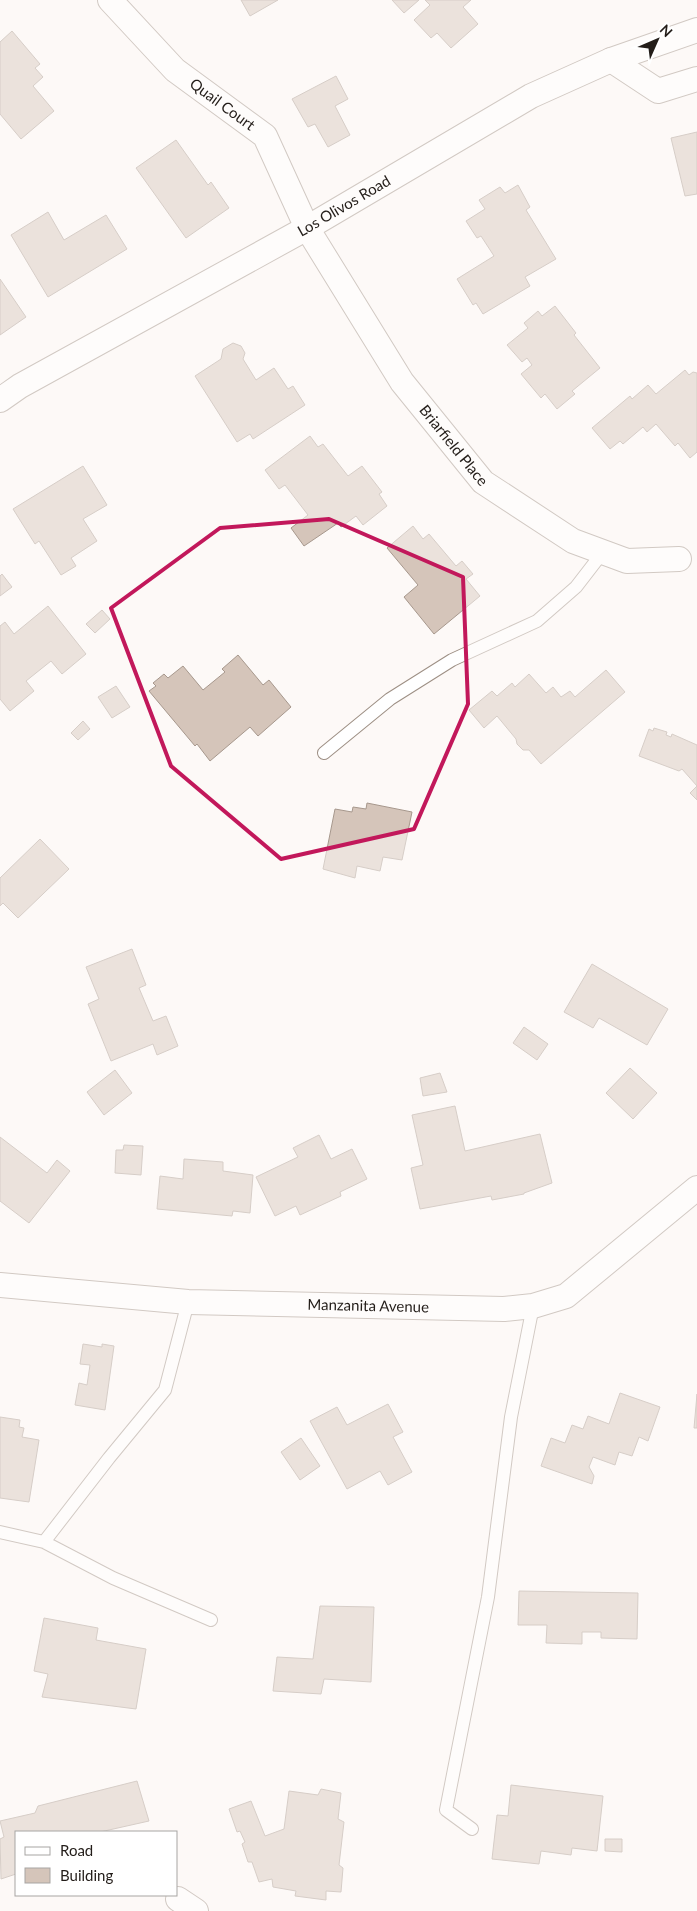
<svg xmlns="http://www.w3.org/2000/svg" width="697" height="1911" viewBox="0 0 697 1911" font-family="Lato,sans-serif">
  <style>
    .building { fill: #d5c5ba; stroke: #a7988d }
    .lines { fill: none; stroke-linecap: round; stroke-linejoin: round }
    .service-casing { stroke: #9d8f84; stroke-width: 14 }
    .minor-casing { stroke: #9d8f84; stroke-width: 26 }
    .service { stroke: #fff; stroke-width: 12 }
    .minor { stroke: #fff; stroke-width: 24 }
    .marked { fill: none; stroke: #c2185b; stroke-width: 4; stroke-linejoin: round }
    .labels { text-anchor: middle; stroke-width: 4.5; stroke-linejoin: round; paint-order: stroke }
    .street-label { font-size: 15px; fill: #231d19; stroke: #fff }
  </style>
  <rect width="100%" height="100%" fill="#fdf9f7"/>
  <!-- building -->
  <path class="building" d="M 241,0 L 278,0 L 250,16 Z
    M 392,0 L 419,0 L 404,13 Z
    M 425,0 L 471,0 L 463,7 L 478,24 L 451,48 L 437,33 L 431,38 L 414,20 L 430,5 Z
    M 12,31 L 40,64 L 35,68 L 43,77 L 33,86 L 54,111 L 21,139 L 0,114 L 0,42 Z
    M 336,76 L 348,99 L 335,106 L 350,135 L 328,147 L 315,124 L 308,127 L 292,99 Z
    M 697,132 L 697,194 L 685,196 L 671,138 Z
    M 176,140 L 208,185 L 211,182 L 229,208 L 186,238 L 136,168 Z
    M 518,185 L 530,207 L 526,210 L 556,259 L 525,277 L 530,286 L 483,314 L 476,303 L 473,305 L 457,279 L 494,256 L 481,236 L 477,238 L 466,221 L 485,209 L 479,200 L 500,187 L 505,193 Z
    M 48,212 L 64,240 L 106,215 L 127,249 L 48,297 L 11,235 Z
    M 0,279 L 26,317 L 0,335 Z
    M 555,306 L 576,333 L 574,335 L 600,368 L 572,391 L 575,394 L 557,409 L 545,394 L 541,398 L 521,374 L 532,365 L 527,358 L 522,362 L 507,345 L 528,328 L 524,323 L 538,311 L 542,316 Z
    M 233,343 L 241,346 L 245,353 L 243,359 L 256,380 L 274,368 L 288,389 L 293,386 L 305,405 L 253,439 L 250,434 L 237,442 L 195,376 L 221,359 L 223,349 Z
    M 685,370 L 689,375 L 693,372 L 697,373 L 697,452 L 690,458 L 678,443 L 675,446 L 656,424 L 647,432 L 643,427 L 623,444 L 620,441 L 610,449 L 592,428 L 630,396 L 632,399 L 648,385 L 656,394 Z
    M 310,436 L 318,447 L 323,444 L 348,476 L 362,466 L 382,492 L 379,494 L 387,506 L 363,525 L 356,516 L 341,527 L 338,523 L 304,546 L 291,528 L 308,515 L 285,485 L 279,489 L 265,470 Z
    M 83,466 L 107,505 L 83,519 L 97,541 L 71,558 L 76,566 L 61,575 L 39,541 L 35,544 L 13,509 Z
    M 413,526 L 423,539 L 429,534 L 456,566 L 462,561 L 473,574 L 466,579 L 480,596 L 434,634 L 404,597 L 418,585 L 387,548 Z
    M 2,574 L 12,587 L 0,596 L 0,576 Z
    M 48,606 L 86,654 L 62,674 L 51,661 L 26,681 L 34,691 L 10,711 L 0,699 L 0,626 L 5,622 L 14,634 Z
    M 102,610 L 110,619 L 95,633 L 86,624 Z
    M 238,655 L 263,685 L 269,680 L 291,707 L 258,736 L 250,727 L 210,761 L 197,744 L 195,746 L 149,691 L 156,686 L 153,683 L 164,674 L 168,678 L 183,666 L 203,690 L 225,672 L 222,669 Z
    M 606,670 L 625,692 L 541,764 L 529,750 L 523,750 L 517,744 L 516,739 L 497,716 L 484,728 L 469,710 L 492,691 L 497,696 L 512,683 L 515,687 L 529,674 L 546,693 L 553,687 L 561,697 L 570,691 L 575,697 Z
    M 116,686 L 130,707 L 112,718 L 98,697 Z
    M 83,721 L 90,729 L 78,740 L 71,733 Z
    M 654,728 L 667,732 L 666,735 L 671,737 L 672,734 L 697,745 L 697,786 L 682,769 L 679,771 L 639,756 L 649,729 L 653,731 Z
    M 697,786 L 697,800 L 690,793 Z
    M 367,803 L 412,812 L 402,860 L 383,857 L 380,871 L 357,866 L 355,878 L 323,869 L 335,809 L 352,812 L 353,807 L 366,809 Z
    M 40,839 L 69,869 L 18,918 L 3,903 L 0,906 L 0,878 Z
    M 132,949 L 146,985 L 139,988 L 153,1021 L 166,1016 L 178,1046 L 157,1055 L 153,1044 L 111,1061 L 88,1004 L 99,999 L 86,967 Z
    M 592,964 L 668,1009 L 647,1045 L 599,1018 L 593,1028 L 564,1012 Z
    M 524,1027 L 548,1044 L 537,1060 L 513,1043 Z
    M 630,1068 L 657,1093 L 633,1119 L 606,1093 Z
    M 115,1070 L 132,1093 L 104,1115 L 87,1092 Z
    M 440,1073 L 447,1092 L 423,1096 L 420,1078 Z
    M 455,1106 L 465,1151 L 540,1134 L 552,1183 L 524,1193 L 524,1194 L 492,1200 L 491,1196 L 420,1209 L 411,1168 L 423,1165 L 412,1115 Z
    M 319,1135 L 331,1159 L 352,1149 L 367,1179 L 340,1192 L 341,1196 L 300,1215 L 296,1206 L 275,1216 L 256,1177 L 298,1157 L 293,1148 Z
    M 0,1137 L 47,1173 L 57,1160 L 70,1171 L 29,1223 L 0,1201 Z
    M 124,1145 L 143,1146 L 141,1175 L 115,1173 L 116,1150 L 123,1150 Z
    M 184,1159 L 223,1162 L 223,1171 L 253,1175 L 250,1213 L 233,1211 L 232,1216 L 157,1209 L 160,1176 L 183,1179 Z
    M 83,1344 L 102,1347 L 102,1344 L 114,1346 L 105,1410 L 75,1405 L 79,1383 L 87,1385 L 90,1365 L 80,1364 Z
    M 620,1393 L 660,1407 L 648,1441 L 639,1437 L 632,1456 L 619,1452 L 615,1465 L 593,1457 L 589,1467 L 594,1476 L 592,1484 L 541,1466 L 551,1438 L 565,1443 L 572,1425 L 583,1429 L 588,1416 L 609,1424 Z
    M 697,1394 L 697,1428 L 694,1428 Z
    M 388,1404 L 403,1432 L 393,1437 L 412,1472 L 388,1485 L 380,1471 L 347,1489 L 310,1421 L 337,1407 L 347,1425 Z
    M 0,1417 L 20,1420 L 19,1427 L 24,1428 L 22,1437 L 39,1440 L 29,1502 L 0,1498 Z
    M 301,1438 L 320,1466 L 300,1480 L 281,1452 Z
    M 519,1591 L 638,1593 L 637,1639 L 601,1638 L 601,1632 L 582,1632 L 582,1644 L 546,1643 L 547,1625 L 518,1625 Z
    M 320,1606 L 374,1607 L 371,1682 L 324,1679 L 321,1694 L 273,1691 L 277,1657 L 313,1659 Z
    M 44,1618 L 98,1628 L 96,1640 L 146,1649 L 136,1709 L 42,1697 L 48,1674 L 34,1671 Z
    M 137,1781 L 149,1821 L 100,1832 L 16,1832 L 16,1874 L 1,1879 L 0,1839 L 4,1837 L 0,1821 L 35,1813 L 38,1806 Z
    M 511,1785 L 603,1796 L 597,1851 L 572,1848 L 571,1855 L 541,1851 L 539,1864 L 492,1859 L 497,1815 L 508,1816 Z
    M 321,1789 L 341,1793 L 338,1819 L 344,1822 L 339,1865 L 343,1868 L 341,1892 L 326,1891 L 326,1900 L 295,1896 L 296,1891 L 273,1887 L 272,1879 L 259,1882 L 252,1862 L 248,1862 L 242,1844 L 245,1842 L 240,1831 L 237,1832 L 229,1809 L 251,1801 L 265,1836 L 284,1829 L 289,1791 L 318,1795 Z
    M 605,1839 L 622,1839 L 622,1852 L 605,1851 Z"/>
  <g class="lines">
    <defs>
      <path id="service" d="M 324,753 L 390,699 L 452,660 L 537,621 L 576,587 L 603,552
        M 0,1532 L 44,1542 L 113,1578 L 211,1620
        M 44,1542 L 109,1458 L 165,1390 L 188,1302
        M 472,1829 L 446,1810 L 488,1597 L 511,1417 L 533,1306"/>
      <g id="minor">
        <path id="s1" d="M 110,0 L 175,70 L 265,136 L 307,228 L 402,382 L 483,482 L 573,541 L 627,561 L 679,559"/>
        <path d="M 611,60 L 658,91 L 697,79"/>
        <path id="s2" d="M 0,400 L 20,386 L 307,228 L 531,96 L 611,60 L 697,30"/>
        <path id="s3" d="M 0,1285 L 188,1302 L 504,1309 L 533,1306 L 566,1296 L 697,1188"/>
        <path d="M 178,1899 L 196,1911"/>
      </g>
    </defs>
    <!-- service casing -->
    <use href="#service" class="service-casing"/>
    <!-- minor casing -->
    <use href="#minor" class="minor-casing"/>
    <!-- service -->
    <use href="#service" class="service"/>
    <!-- minor -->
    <use href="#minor" class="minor"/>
  </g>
  <!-- marked area -->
  <path d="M0 0H697V1911H0ZM 329,519 L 463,577 L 468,704 L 414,829 L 281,859 L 171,766 L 111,608 L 220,528 Z" fill="#fdf9f7" fill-opacity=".55" fill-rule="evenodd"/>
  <path class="marked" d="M 329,519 L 463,577 L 468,704 L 414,829 L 281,859 L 171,766 L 111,608 L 220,528 Z"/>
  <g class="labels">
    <!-- street labels -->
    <g class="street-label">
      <text dy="5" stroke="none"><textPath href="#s1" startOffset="154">Quail Court</textPath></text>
      <text dy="5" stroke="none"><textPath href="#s2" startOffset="395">Los Olivos Road</textPath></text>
      <text dy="5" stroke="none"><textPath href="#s1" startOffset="571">Briarfield Place</textPath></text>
      <text dy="5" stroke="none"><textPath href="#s3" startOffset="369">Manzanita Avenue</textPath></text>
    </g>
  </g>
  <!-- legend -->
  <rect x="15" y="1831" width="162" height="65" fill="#ffffff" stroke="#a7a5a3"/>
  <rect x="25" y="1847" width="25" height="8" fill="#ffffff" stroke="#a7a5a3"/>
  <text x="60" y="1856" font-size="15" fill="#231d19">Road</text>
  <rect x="25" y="1868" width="25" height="15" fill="#d5c5ba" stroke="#a7a5a3"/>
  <text x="60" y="1881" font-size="15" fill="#231d19">Building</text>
  <!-- north arrow -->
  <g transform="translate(657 40) rotate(45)" stroke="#ffffff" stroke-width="4" paint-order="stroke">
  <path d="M0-4L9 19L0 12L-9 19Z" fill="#231d19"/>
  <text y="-8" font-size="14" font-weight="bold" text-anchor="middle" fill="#231d19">N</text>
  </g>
</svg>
